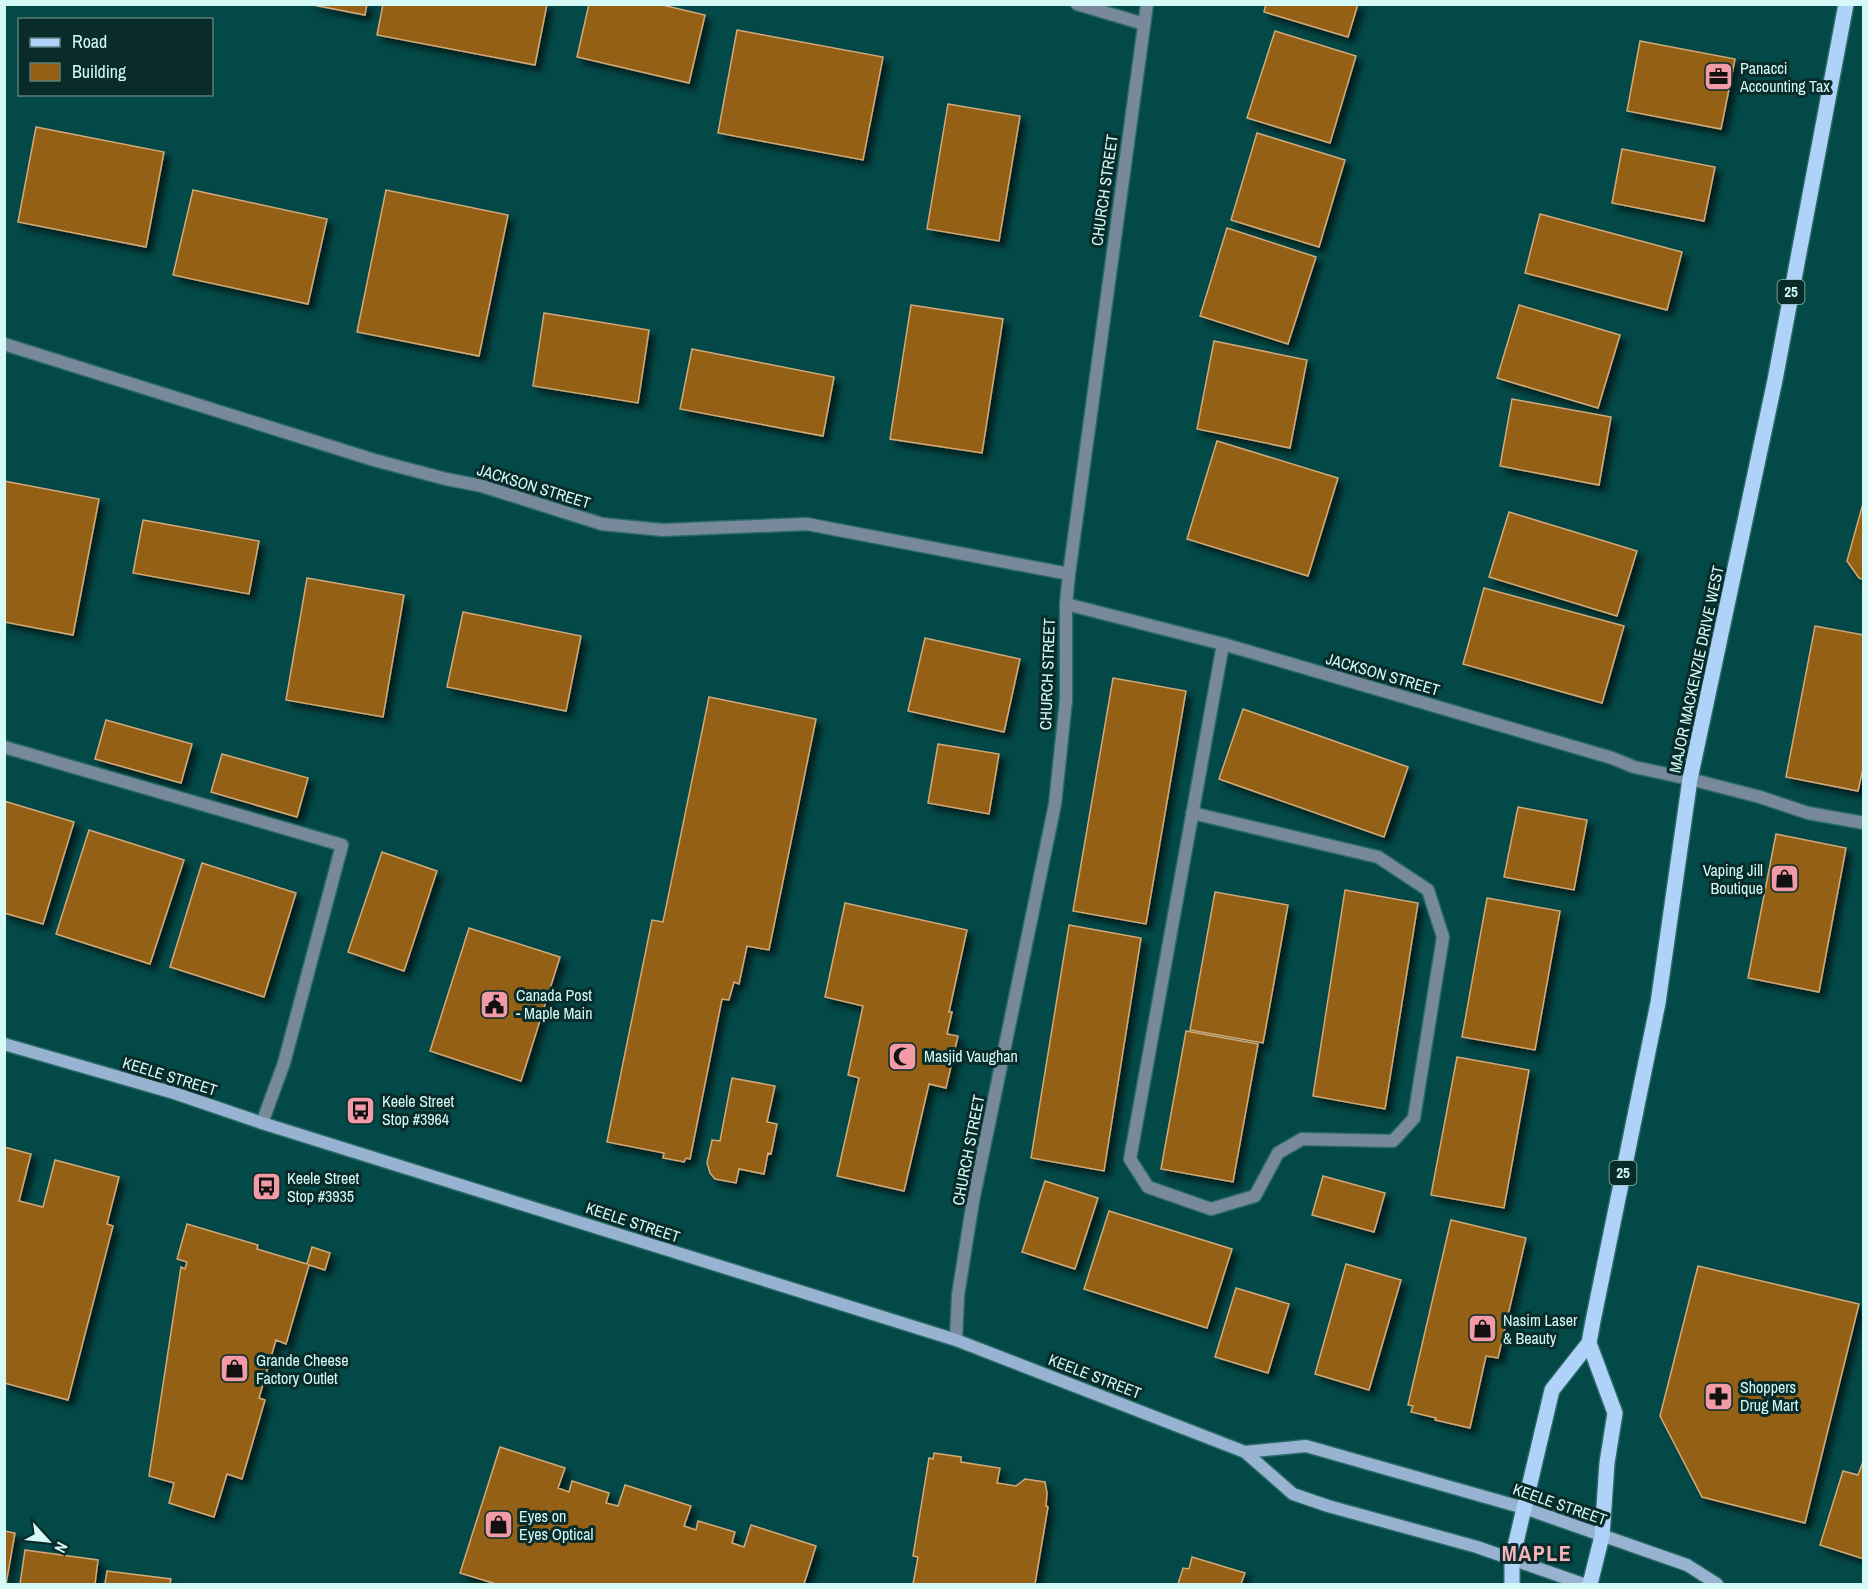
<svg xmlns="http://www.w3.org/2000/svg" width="1868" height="1589" viewBox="0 0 1868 1589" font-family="'Archivo Narrow',sans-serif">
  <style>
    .building { fill: #946013; stroke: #d1a97a; stroke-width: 1.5; filter: url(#shadow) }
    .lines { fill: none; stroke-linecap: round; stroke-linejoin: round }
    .lane-casing { stroke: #296966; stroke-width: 15 }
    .street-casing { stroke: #296966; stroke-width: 15 }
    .secondary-casing { stroke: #296966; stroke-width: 15 }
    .primary-casing { stroke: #296966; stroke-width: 18 }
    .lane { stroke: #78899c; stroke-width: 12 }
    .street { stroke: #78899c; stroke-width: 12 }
    .secondary { stroke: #97b3d1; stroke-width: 12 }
    .primary { stroke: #afd2f9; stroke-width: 15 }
    .labels { text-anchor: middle; stroke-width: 6; stroke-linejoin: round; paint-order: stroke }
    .shield { fill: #092c2a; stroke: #97bcb9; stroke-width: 1.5 }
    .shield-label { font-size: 15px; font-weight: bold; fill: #d4f9f6 }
    .poi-label { font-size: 16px; fill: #d4f9f6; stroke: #092c2a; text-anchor: start }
    .street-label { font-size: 16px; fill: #d4f9f6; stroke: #092c2a }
    .district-label { font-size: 22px; font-weight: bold; letter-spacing: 1.5px; fill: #f7b3bc; stroke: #092c2a }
  </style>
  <defs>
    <filter id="shadow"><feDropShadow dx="5.5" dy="5.5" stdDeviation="3" flood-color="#0009"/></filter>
  </defs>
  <rect width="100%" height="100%" fill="#034947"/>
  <!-- building -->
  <path class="building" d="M 308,4 L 367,4 L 365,15 Z
    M 383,4 L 547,4 L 535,65 L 377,35 Z
    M 589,4 L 658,4 L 705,15 L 689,83 L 577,57 Z
    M 1266,4 L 1358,4 L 1348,37 L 1264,12 Z
    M 737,30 L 883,57 L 863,160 L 718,133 Z
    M 1275,31 L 1356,56 L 1330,143 L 1247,118 Z
    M 1640,41 L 1735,59 L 1721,129 L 1627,111 Z
    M 948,104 L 1020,116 L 999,241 L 927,229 Z
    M 36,127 L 164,152 L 146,247 L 18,222 Z
    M 1257,133 L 1345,160 L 1319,247 L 1231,220 Z
    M 1622,149 L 1715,167 L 1704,221 L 1612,203 Z
    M 193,190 L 327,219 L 308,304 L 173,275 Z
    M 386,190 L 508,215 L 479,356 L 357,332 Z
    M 1540,214 L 1682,252 L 1667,310 L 1525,273 Z
    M 1227,228 L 1316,257 L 1288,344 L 1200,316 Z
    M 911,305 L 1003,319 L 982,453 L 890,439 Z
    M 1519,305 L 1620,335 L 1598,408 L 1497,378 Z
    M 544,313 L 649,330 L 638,403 L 533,386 Z
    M 1214,341 L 1307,360 L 1290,448 L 1197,429 Z
    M 692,349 L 834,377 L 823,436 L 680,409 Z
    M 1512,399 L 1611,417 L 1599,485 L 1500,466 Z
    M 1217,441 L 1338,478 L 1308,576 L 1187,539 Z
    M 4,481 L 99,499 L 73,635 L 4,622 Z
    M 1864,500 L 1864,580 L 1859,578 L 1847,561 Z
    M 1509,512 L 1637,551 L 1617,616 L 1489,577 Z
    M 143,520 L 259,541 L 249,594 L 133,573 Z
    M 307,578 L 404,595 L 383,717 L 286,700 Z
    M 1484,588 L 1624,626 L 1602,703 L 1463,664 Z
    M 463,612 L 581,636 L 566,711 L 447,687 Z
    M 1815,626 L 1864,635 L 1864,764 L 1858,791 L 1786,777 Z
    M 925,638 L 1020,659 L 1004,732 L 908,711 Z
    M 1113,678 L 1186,691 L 1146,924 L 1073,911 Z
    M 709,697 L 816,719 L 769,950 L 747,946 L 739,984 L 734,982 L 729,1000 L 722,999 L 690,1159 L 686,1158 L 684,1162 L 663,1158 L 664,1153 L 607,1142 L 652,920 L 663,922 Z
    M 1243,709 L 1408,767 L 1384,837 L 1219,779 Z
    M 106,720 L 192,744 L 181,783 L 95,759 Z
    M 938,744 L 999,754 L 989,814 L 928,803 Z
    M 222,754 L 308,778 L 297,817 L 211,792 Z
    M 4,801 L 74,822 L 43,924 L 4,913 Z
    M 1518,807 L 1587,820 L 1574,890 L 1504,877 Z
    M 89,830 L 184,860 L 150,964 L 56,934 Z
    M 1776,834 L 1846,848 L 1819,992 L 1748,978 Z
    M 382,852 L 437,871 L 404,971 L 348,952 Z
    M 202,863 L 296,893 L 264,997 L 170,967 Z
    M 1345,890 L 1418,903 L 1385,1109 L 1313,1096 Z
    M 1215,892 L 1288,905 L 1263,1043 L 1190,1030 Z
    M 1487,898 L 1560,911 L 1535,1050 L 1462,1037 Z
    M 845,903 L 967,930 L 949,1012 L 952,1012 L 947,1034 L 958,1036 L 946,1088 L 929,1084 L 904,1191 L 837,1176 L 859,1078 L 848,1075 L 863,1006 L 825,997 Z
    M 1069,925 L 1141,938 L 1104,1171 L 1031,1158 Z
    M 469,928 L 560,957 L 521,1081 L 430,1051 Z
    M 1186,1031 L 1258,1044 L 1233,1182 L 1161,1169 Z
    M 1457,1057 L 1529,1070 L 1504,1208 L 1431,1195 Z
    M 732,1078 L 775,1086 L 767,1122 L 777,1124 L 771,1154 L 768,1153 L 764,1174 L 739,1169 L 736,1183 L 715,1179 L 710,1173 L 707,1163 L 712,1140 L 720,1141 Z
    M 4,1147 L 31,1154 L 19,1201 L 43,1207 L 55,1160 L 119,1177 L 107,1224 L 113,1226 L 68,1400 L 4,1383 Z
    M 1323,1176 L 1385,1193 L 1374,1232 L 1312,1215 Z
    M 1045,1181 L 1098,1198 L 1075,1269 L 1022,1252 Z
    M 1109,1211 L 1232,1249 L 1207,1328 L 1084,1289 Z
    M 1451,1220 L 1526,1238 L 1498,1358 L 1486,1356 L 1470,1428 L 1435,1420 L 1436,1418 L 1411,1412 L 1413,1406 L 1408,1405 Z
    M 187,1224 L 258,1245 L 257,1249 L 307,1264 L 312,1247 L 330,1253 L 325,1270 L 309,1265 L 286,1344 L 276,1340 L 259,1398 L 265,1400 L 242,1479 L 227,1474 L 214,1517 L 169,1503 L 174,1483 L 149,1476 L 181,1267 L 185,1269 L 187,1262 L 177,1259 Z
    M 1346,1264 L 1401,1280 L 1369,1390 L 1315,1374 Z
    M 1698,1266 L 1859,1304 L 1805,1523 L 1702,1497 L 1660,1416 Z
    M 1236,1288 L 1289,1304 L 1268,1373 L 1215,1357 Z
    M 500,1447 L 565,1468 L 558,1488 L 569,1492 L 572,1481 L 609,1493 L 606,1503 L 618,1506 L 625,1485 L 691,1506 L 684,1526 L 696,1530 L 698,1521 L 735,1532 L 732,1543 L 744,1547 L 751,1525 L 816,1546 L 804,1584 L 496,1584 L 460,1573 Z
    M 934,1453 L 961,1457 L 961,1462 L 1000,1468 L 997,1483 L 1016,1486 L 1025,1479 L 1045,1482 L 1047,1493 L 1046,1506 L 1048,1507 L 1035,1584 L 913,1584 L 918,1557 L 913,1556 L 929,1458 L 933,1459 Z
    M 1864,1459 L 1864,1559 L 1820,1545 L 1843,1471 L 1858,1475 Z
    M 4,1531 L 15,1533 L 6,1584 L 4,1584 Z
    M 25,1550 L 98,1560 L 95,1584 L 20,1584 Z
    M 1192,1557 L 1245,1573 L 1241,1584 L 1178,1584 L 1183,1568 L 1189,1569 Z
    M 107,1571 L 171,1579 L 170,1584 L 105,1584 Z"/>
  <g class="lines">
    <defs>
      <path id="lane" d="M 4,747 L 342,845 L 284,1063 L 262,1123
        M 1690,779 L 1760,797 L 1808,813 L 1864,823
        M 1192,813 L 1378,857 L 1428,890 L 1443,937 L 1414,1118 L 1393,1141 L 1302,1139 L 1278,1153 L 1255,1196 L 1211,1209 L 1148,1187 L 1130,1159 L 1223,644"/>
      <path id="street" d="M 1077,4 L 1144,24
        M 4,344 L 374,460 L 446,479 L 482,486 L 602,524 L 663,530 L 807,524 L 1069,574
        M 1066,604 L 1223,644 L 1612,758 L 1634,767 L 1690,779
        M 956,1340 L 958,1295 L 973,1201 L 1055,804 L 1066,700 L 1066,604 L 1069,574 L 1147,4"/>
      <path id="secondary" d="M 4,1044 L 174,1093 L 262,1123 L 956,1340 L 1245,1452 L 1293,1494 L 1328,1506 L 1477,1547 L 1583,1584
        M 1245,1452 L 1306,1446 L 1524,1508 L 1687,1565 L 1717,1584"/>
      <path id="primary" d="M 1589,1343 L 1615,1413 L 1607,1463 L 1602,1536 L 1590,1584
        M 1512,1584 L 1512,1559 L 1552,1390 L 1589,1343 L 1593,1321 L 1658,1003 L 1690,779 L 1775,380 L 1846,4"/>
    </defs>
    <!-- lane casing -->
    <use href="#lane" class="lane-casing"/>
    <!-- street casing -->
    <use href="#street" class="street-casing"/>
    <!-- secondary casing -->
    <use href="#secondary" class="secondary-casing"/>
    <!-- primary casing -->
    <use href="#primary" class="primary-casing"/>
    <!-- lane -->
    <use href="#lane" class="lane"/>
    <!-- street -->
    <use href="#street" class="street"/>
    <!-- secondary -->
    <use href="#secondary" class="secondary"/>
    <!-- primary -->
    <use href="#primary" class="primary"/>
  </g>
  <!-- icons -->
  <defs>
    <symbol id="office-square" viewBox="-11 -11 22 22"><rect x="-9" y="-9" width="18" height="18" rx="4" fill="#f39aa7" stroke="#092c2a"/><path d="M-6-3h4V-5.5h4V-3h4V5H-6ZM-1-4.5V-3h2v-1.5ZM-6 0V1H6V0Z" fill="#111"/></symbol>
    <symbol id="shop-square" viewBox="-11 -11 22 22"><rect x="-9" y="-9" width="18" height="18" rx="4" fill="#f39aa7" stroke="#092c2a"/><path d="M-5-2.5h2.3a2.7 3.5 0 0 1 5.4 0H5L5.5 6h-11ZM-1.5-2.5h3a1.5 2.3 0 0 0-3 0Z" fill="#111"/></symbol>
    <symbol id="civic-square" viewBox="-11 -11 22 22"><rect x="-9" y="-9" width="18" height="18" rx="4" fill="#f39aa7" stroke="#092c2a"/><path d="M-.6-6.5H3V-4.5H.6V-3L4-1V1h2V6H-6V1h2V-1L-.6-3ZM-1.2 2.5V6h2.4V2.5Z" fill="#111"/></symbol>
    <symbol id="mosque-square" viewBox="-11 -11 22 22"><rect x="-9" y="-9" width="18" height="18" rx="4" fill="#f39aa7" stroke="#092c2a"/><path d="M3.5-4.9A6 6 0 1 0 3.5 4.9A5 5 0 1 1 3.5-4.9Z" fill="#111"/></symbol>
    <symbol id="bus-square" viewBox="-11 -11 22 22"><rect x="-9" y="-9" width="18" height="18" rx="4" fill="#f39aa7" stroke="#092c2a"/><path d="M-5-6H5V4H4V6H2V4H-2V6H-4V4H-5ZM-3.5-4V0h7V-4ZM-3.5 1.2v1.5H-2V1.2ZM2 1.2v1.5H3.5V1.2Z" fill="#111"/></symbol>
    <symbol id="pharmacy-square" viewBox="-11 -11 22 22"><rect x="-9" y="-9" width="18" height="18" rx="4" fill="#f39aa7" stroke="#092c2a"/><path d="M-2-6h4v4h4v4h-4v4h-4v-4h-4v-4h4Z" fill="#111"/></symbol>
  </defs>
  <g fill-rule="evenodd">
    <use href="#office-square" x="1702" y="60" width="33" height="33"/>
    <use href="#shop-square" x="1768" y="862" width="33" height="33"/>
    <use href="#civic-square" x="478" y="988" width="33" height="33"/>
    <use href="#mosque-square" x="886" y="1040" width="33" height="33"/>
    <use href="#bus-square" x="344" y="1094" width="33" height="33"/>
    <use href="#bus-square" x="250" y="1170" width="33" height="33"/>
    <use href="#shop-square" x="1466" y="1312" width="33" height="33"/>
    <use href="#shop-square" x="218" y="1352" width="33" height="33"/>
    <use href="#pharmacy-square" x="1702" y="1380" width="33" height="33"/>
    <use href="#shop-square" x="482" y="1508" width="33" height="33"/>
  </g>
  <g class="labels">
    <!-- shield labels -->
    <g class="shield">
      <rect x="1777.5" y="280" width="27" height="24" rx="4.5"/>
      <rect x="1609.5" y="1161" width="27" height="24" rx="4.5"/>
    </g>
    <g class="shield-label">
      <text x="1791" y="297">25</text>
      <text x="1623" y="1178">25</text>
    </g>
    <!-- poi labels -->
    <g class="poi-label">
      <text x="1740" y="74">Panacci<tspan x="1740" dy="18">Accounting Tax</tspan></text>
      <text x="1763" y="876" text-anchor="end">Vaping Jill<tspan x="1763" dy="18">Boutique</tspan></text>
      <text x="516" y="1001">Canada Post<tspan x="516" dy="18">- Maple Main</tspan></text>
      <text x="924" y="1062">Masjid Vaughan</text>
      <text x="382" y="1107">Keele Street<tspan x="382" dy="18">Stop #3964</tspan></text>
      <text x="287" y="1184">Keele Street<tspan x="287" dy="18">Stop #3935</tspan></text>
      <text x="1503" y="1326">Nasim Laser<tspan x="1503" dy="18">&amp; Beauty</tspan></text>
      <text x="256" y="1366">Grande Cheese<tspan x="256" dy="18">Factory Outlet</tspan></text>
      <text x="1740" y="1393">Shoppers<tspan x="1740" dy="18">Drug Mart</tspan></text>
      <text x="519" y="1522">Eyes on<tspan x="519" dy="18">Eyes Optical</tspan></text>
    </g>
    <!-- street labels -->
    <g class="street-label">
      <text transform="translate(1104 190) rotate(-82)" y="6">CHURCH STREET</text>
      <text transform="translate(534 486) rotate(17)" y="6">JACKSON STREET</text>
      <text transform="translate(1696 669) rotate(-78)" y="6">MAJOR MACKENZIE DRIVE WEST</text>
      <text transform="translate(1047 674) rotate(-88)" y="6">CHURCH STREET</text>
      <text transform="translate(1383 674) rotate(16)" y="6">JACKSON STREET</text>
      <text transform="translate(170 1076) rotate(17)" y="6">KEELE STREET</text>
      <text transform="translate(968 1150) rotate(-79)" y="6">CHURCH STREET</text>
      <text transform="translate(633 1222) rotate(18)" y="6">KEELE STREET</text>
      <text transform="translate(1095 1376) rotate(21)" y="6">KEELE STREET</text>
      <text transform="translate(1560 1504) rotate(19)" y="6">KEELE STREET</text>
    </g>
    <!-- district labels -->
    <g class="district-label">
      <text x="1537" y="1561">MAPLE</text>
    </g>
  </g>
  <!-- border -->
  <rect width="1868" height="1589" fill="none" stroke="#d4f9f6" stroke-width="12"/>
  <!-- legend -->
  <rect x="18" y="18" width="195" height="78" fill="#092c2a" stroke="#5a7e7c" stroke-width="1.5"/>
  <rect x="30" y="38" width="30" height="9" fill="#afd2f9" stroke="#5a7e7c" stroke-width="1.5"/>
  <text x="72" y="48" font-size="18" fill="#d4f9f6">Road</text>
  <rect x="30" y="63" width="30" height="18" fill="#946013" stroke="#5a7e7c" stroke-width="1.5"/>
  <text x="72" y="78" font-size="18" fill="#d4f9f6">Building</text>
  <!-- north arrow -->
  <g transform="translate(48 1541) rotate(117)" stroke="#092c2a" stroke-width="4.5" paint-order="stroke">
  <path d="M0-4.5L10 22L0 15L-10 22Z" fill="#d4f9f6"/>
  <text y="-9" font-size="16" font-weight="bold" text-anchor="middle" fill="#d4f9f6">N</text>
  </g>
</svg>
